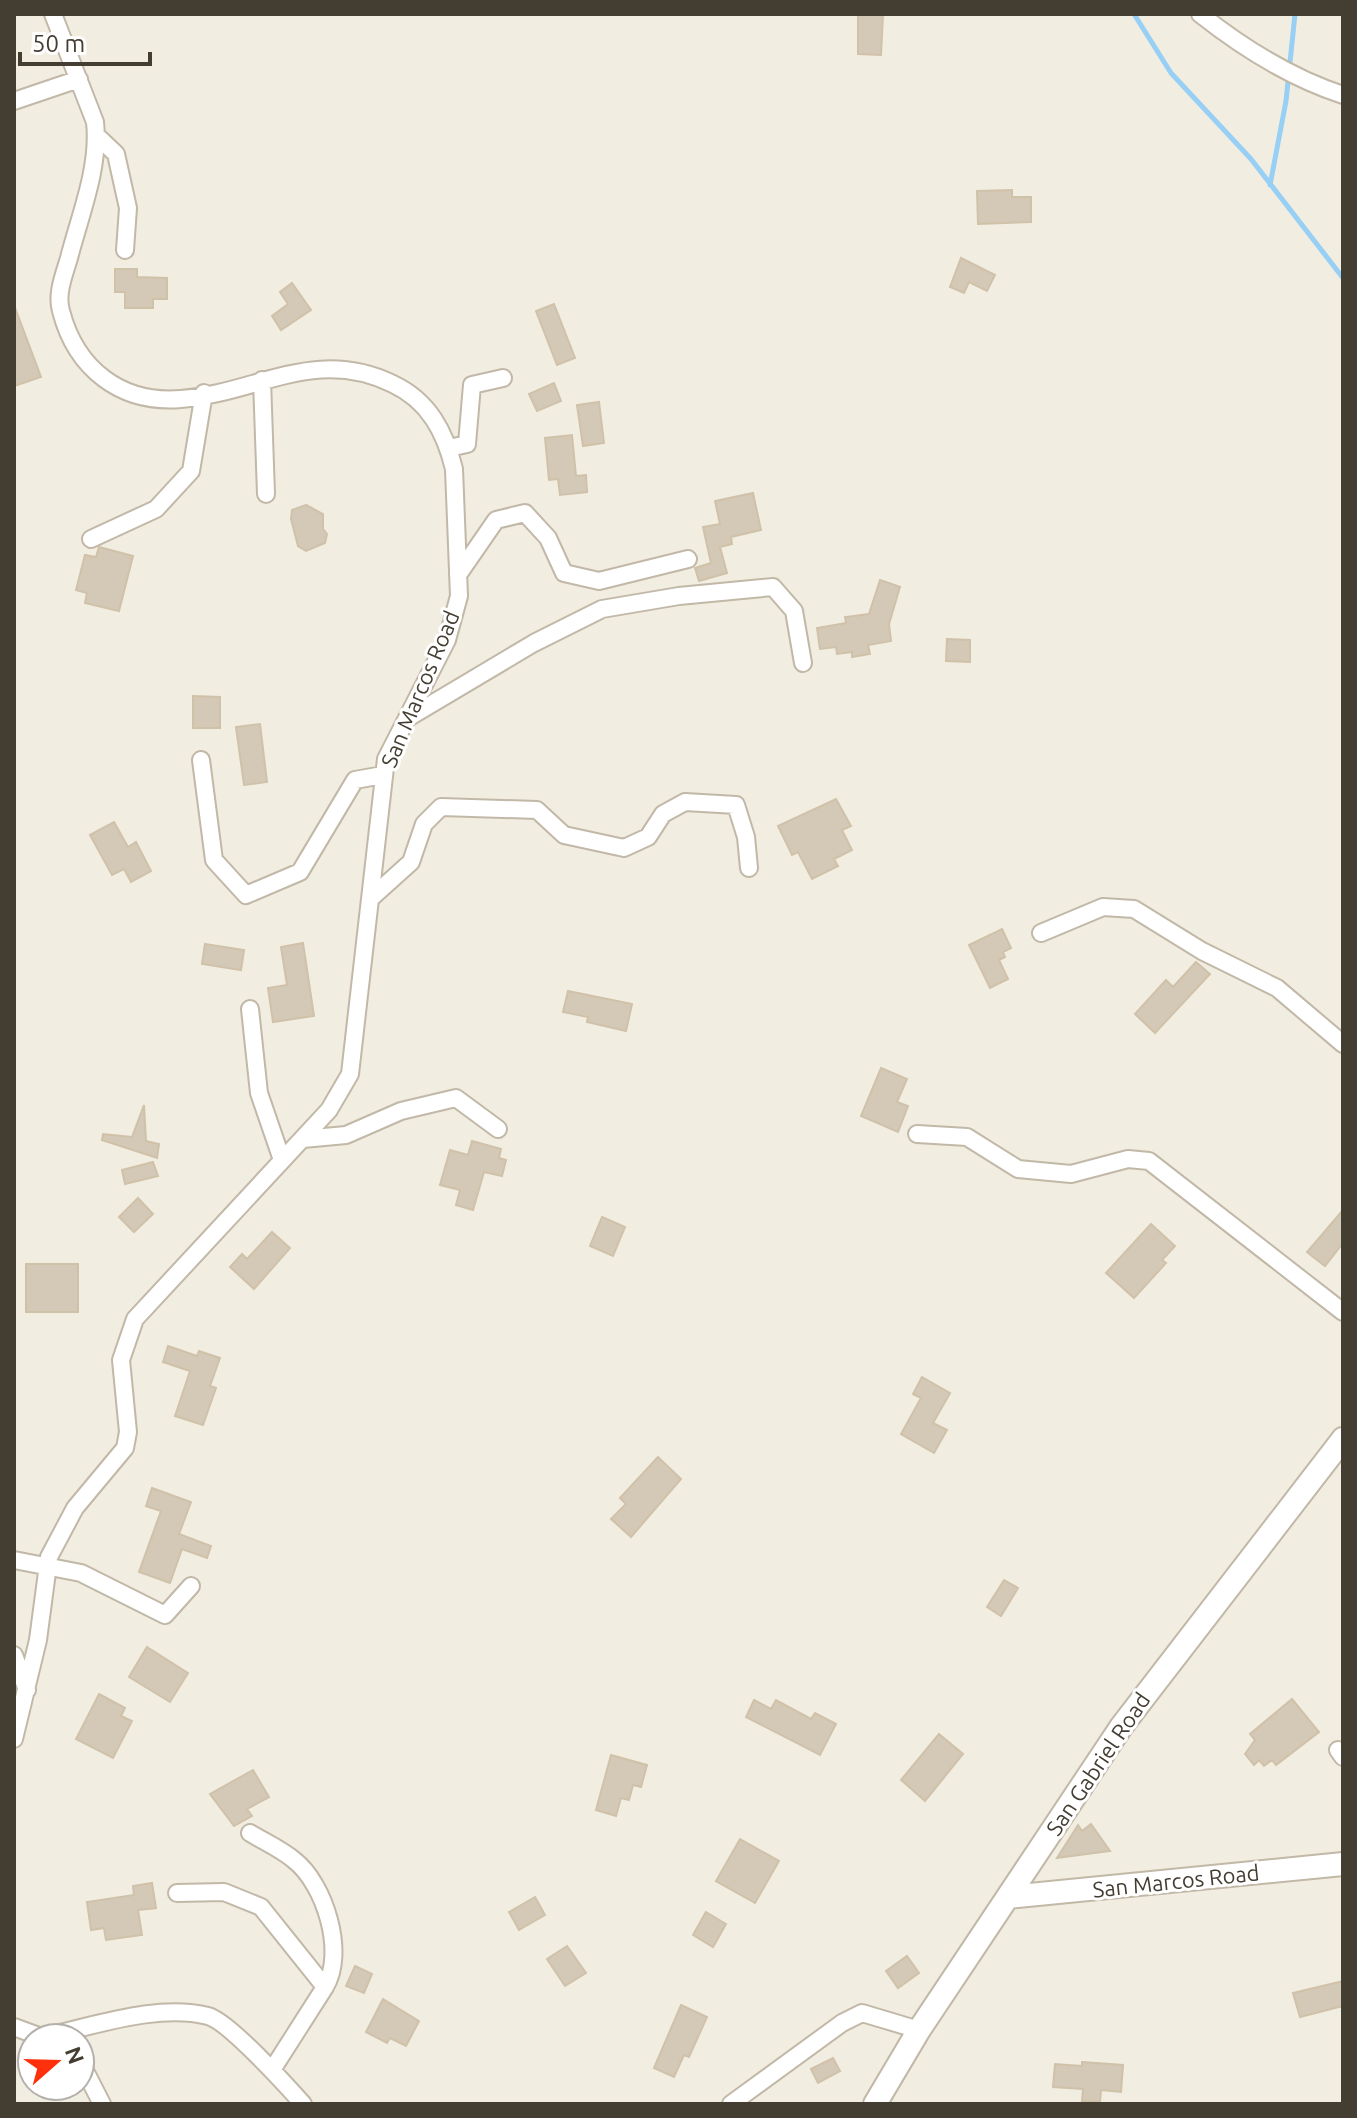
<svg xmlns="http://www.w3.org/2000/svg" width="1357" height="2118" viewBox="0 0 1357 2118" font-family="Ubuntu,sans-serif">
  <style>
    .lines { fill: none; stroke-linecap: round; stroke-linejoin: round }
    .stream { stroke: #98cff5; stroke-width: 5 }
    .building { fill: #d4c9b6; stroke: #d0c1a9; stroke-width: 2 }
    .minor-casing { stroke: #c1b8a7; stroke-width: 20 }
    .tertiary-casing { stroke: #c1b8a7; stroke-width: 26 }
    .minor { stroke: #fff; stroke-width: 16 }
    .tertiary { stroke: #fff; stroke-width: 22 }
    .labels { text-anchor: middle; stroke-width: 6; stroke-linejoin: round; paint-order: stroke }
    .street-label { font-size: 22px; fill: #443d32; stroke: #fff }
  </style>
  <rect width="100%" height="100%" fill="#f2ede1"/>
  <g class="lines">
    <!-- stream -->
    <path class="stream" d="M 1134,14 L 1171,73 L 1251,159 L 1343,278
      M 1270,185 L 1286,101 L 1295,14"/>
  </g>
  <!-- building -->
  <path class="building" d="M 858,14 L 883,14 L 881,55 L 858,54 Z
    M 1012,190 L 1012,197 L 1031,197 L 1031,222 L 978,224 L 977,191 Z
    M 961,258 L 995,275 L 987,291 L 969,282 L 964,293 L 950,287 Z
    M 115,269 L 137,269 L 137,277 L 167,278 L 167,299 L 153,299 L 153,308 L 125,308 L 125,292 L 115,292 Z
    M 292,283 L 311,310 L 281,330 L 272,316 L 288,304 L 280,292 Z
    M 554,304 L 575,358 L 557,365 L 536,311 Z
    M 14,305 L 41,377 L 14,386 Z
    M 554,383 L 561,401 L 537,411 L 529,394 Z
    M 599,402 L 604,443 L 583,446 L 577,405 Z
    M 572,435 L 576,476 L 586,475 L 587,492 L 560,495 L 558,479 L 549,480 L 545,438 Z
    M 753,493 L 761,530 L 731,537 L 732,544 L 720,547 L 727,573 L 699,581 L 695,568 L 711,563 L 703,527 L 720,524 L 715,501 Z
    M 306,505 L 323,514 L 323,529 L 327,534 L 325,543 L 306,551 L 298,546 L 291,519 L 292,510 Z
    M 99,547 L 133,556 L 119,611 L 85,603 L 87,593 L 76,590 L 85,555 L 96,557 Z
    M 880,580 L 900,587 L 889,624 L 891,641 L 868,645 L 870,654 L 852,657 L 852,652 L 837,654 L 836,647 L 820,649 L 817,628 L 846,623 L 845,617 L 869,614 Z
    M 947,639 L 970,640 L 970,662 L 946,661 Z
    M 193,696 L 220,697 L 220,728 L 193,728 Z
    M 260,724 L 267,782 L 244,785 L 236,727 Z
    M 836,799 L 851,826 L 842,830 L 852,850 L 834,859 L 838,866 L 812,879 L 798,852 L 792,855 L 778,826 Z
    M 114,822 L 128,847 L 136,842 L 151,871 L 131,882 L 124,869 L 112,875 L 90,835 Z
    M 1002,929 L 1011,948 L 1003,952 L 1005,957 L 999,960 L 1008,979 L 990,988 L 969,945 Z
    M 303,943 L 314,1016 L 273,1022 L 268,988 L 287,985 L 281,947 Z
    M 205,944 L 244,950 L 241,970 L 202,964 Z
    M 1196,962 L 1210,974 L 1155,1033 L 1135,1014 L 1166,980 L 1173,987 Z
    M 568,991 L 632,1004 L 626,1031 L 587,1022 L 588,1017 L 563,1012 Z
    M 881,1068 L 907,1079 L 897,1102 L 908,1106 L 898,1132 L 861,1116 Z
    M 144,1105 L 146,1141 L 159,1144 L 157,1158 L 102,1140 L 103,1134 L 132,1137 Z
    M 472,1141 L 501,1149 L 499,1158 L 506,1160 L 502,1176 L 484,1172 L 473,1210 L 456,1205 L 460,1190 L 440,1185 L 450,1150 L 468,1155 Z
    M 153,1162 L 158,1176 L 125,1184 L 122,1170 Z
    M 138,1198 L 153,1214 L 134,1232 L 119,1217 Z
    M 1343,1210 L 1343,1243 L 1325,1266 L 1307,1252 Z
    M 602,1217 L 625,1227 L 613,1256 L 590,1246 Z
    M 1151,1224 L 1175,1246 L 1162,1260 L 1166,1263 L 1134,1298 L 1106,1273 Z
    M 272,1232 L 290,1248 L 254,1289 L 230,1267 L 242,1254 L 247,1259 Z
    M 26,1264 L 78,1264 L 78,1312 L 26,1312 Z
    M 168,1346 L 197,1356 L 199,1351 L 220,1358 L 210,1386 L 216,1388 L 203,1425 L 175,1416 L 190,1371 L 163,1362 Z
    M 922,1377 L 950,1393 L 933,1423 L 947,1430 L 934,1453 L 901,1434 L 921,1398 L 913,1394 Z
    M 658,1457 L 681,1479 L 631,1537 L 611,1519 L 626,1504 L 620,1498 Z
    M 152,1488 L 191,1502 L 179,1534 L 211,1546 L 207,1558 L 182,1549 L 170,1583 L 139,1572 L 161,1511 L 146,1506 Z
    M 1004,1580 L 1018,1588 L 1001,1616 L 987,1607 Z
    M 147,1647 L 188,1673 L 170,1702 L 129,1677 Z
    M 99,1694 L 125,1708 L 121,1716 L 132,1721 L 113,1758 L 76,1739 Z
    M 1292,1699 L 1319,1732 L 1276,1765 L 1272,1760 L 1264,1766 L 1259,1760 L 1254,1765 L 1245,1754 L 1255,1740 L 1250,1734 Z
    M 754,1700 L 771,1709 L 776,1700 L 811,1719 L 815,1713 L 836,1724 L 820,1755 L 746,1717 Z
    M 939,1734 L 963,1754 L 925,1801 L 901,1780 Z
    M 611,1755 L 647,1765 L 641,1787 L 633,1785 L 629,1800 L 621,1798 L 616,1816 L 596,1810 Z
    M 253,1770 L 269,1797 L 247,1809 L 252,1816 L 234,1826 L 210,1794 Z
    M 1091,1824 L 1110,1851 L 1057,1858 L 1078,1825 L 1082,1831 Z
    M 740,1839 L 779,1861 L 755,1903 L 716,1881 Z
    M 152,1883 L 156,1908 L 138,1910 L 142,1935 L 106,1940 L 104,1928 L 91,1930 L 87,1902 L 134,1895 L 133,1886 Z
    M 535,1897 L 545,1915 L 519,1930 L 509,1912 Z
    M 706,1912 L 726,1924 L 713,1947 L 693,1935 Z
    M 567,1946 L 586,1973 L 565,1986 L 547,1959 Z
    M 907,1956 L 919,1973 L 898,1988 L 886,1971 Z
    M 355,1966 L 372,1974 L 364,1993 L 346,1986 Z
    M 1343,1981 L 1343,2006 L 1300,2017 L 1293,1993 Z
    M 383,1999 L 419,2021 L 406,2046 L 390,2038 L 387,2043 L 366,2032 Z
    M 681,2005 L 707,2017 L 689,2057 L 684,2055 L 674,2077 L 654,2068 Z
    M 833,2058 L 840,2071 L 818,2083 L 811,2069 Z
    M 1082,2062 L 1123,2065 L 1121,2092 L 1101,2090 L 1100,2102 L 1082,2101 L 1083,2089 L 1053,2087 L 1055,2064 L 1082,2066 Z"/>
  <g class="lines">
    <defs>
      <path id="minor" d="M 1200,14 C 1243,48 1291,78 1343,95
        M 14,101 L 79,79
        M 96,135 L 116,154 L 128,208 L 125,250
        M 262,380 L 266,494
        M 449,448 L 467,444 L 472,385 L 503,378
        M 91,539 L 156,509 L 191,471 L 204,393
        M 458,575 L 496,520 L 525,513 L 548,538 L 564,573 L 599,581 L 688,559
        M 408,718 L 534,643 L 602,609 L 679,596 L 773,587 L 794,611 L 803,663
        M 201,760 L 214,860 L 246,895 L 300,872 L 355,780 L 383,775
        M 371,898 L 411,862 L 424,824 L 441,807 L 537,810 L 564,835 L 624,848 L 648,837 L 663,814 L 685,802 L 736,805 L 746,837 L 749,868
        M 1041,933 L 1103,907 L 1134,909 L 1202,951 L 1277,988 L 1343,1044
        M 250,1009 L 259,1093 L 282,1160
        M 917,1134 L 967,1137 L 1018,1169 L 1071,1174 L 1128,1159 L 1149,1161 L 1343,1312
        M 303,1139 L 346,1135 L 401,1111 L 456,1098 L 498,1129
        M 14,1560 L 81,1573 L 165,1615 L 191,1586
        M 14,1655 L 27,1690
        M 14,1739 L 38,1640 L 49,1557 L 75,1508 L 125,1448 L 128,1432 L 121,1360 L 135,1319 L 329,1110 L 350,1074 L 386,759 L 447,640 L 459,596 L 454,469 C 445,432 429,401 393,384 C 315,346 257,393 181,399 C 121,404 76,369 61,311 C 56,294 64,275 69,258 C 80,215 100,167 95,122 L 53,14
        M 1338,1750 L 1343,1757
        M 250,1833 C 265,1842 281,1849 294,1860 C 325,1884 346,1953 325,1987
        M 177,1893 L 224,1892 L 261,1907 L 325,1987 L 272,2070
        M 14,2027 L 44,2038
        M 42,2037 C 92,2027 156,2003 208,2016 C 228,2021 287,2086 303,2104
        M 80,2061 L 102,2104
        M 731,2104 L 842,2023 L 862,2013 L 919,2030"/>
      <path id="tertiary" d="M 1008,1897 L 1343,1864
        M 875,2104 L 919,2030 L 1121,1727 L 1343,1439"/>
    </defs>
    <!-- minor casing -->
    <use href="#minor" class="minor-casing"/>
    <!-- tertiary casing -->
    <use href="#tertiary" class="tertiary-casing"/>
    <!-- minor -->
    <use href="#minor" class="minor"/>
    <!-- tertiary -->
    <use href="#tertiary" class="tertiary"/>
  </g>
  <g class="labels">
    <!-- street labels -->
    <g class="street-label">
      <text transform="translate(420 689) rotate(-67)" y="8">San Marcos Road</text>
      <text transform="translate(1098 1764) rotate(-56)" y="8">San Gabriel Road</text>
      <text transform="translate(1176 1881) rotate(-6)" y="8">San Marcos Road</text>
    </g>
  </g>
  <!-- border -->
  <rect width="1357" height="2118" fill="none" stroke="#443d32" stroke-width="32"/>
  <!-- north arrow -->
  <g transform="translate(56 2062) rotate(70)"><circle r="38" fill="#ffffff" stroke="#b4b1ad" stroke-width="2"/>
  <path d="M0-6L14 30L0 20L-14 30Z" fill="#ff300c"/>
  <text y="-12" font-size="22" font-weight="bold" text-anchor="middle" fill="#443d32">N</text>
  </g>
  <!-- scale -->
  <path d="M20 52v12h130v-12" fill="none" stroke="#443d32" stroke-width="4"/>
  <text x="32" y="52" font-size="24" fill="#443d32" stroke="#ffffff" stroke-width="6" paint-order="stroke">50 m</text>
</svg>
